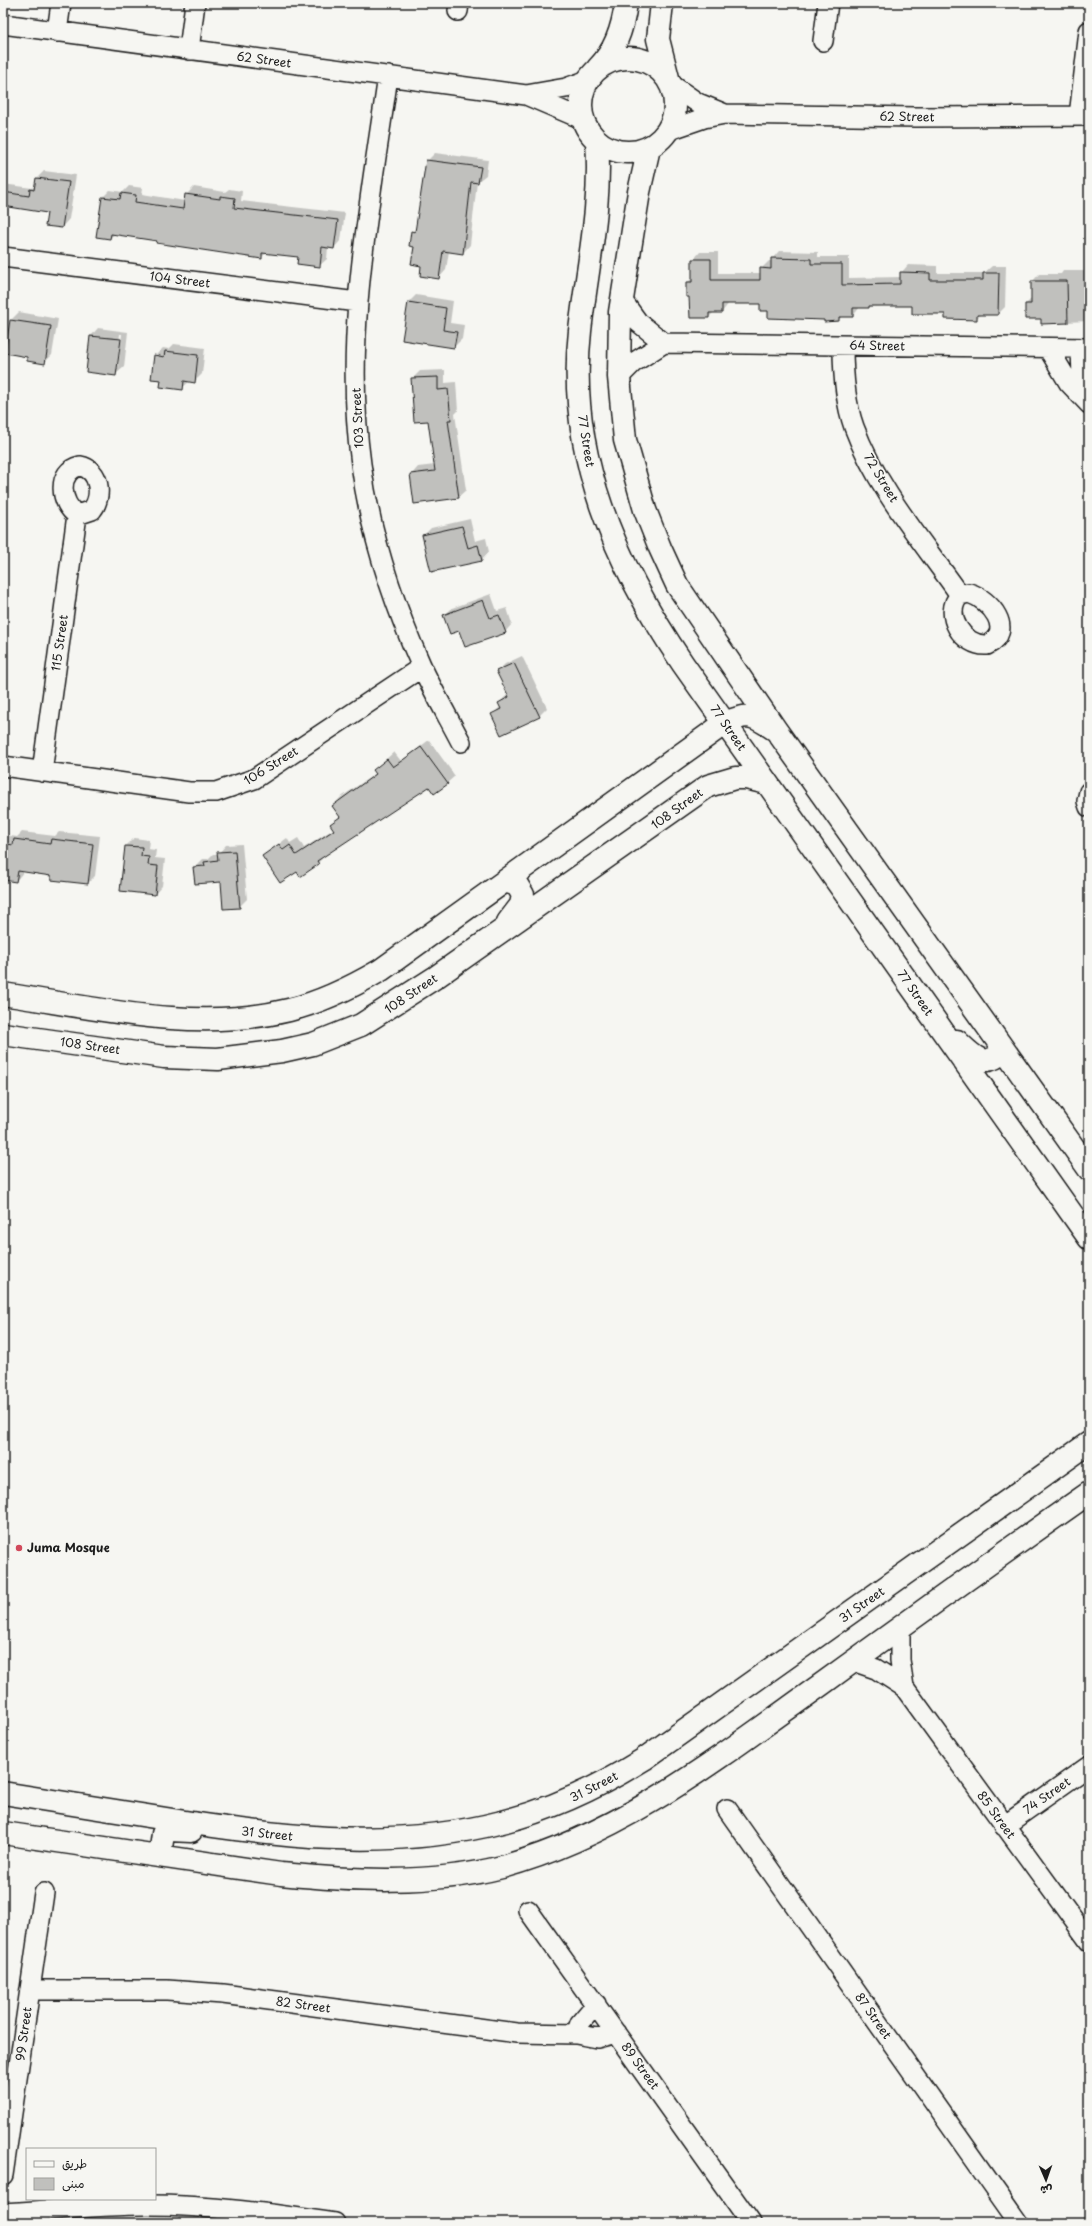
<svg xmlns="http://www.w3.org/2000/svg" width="1092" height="2226" viewBox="0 0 1092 2226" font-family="'Playpen Sans','Playpen Sans Arabic',sans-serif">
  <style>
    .shadow { fill: #0003; fill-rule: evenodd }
    .building { fill: #c0c0bd; stroke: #1c1c1c }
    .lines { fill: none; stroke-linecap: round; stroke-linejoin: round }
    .street-casing { stroke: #1c1c1c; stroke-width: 22 }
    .secondary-casing { stroke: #1c1c1c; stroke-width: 25 }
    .street { stroke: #f6f6f2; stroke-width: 19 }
    .secondary { stroke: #f6f6f2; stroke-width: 22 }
    .poi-dot { fill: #d1495b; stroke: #f6f6f2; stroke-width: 1.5 }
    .labels { text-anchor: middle; stroke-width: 3; stroke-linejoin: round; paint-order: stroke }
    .street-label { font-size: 12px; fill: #1c1c1c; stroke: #f6f6f2 }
    .poi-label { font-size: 12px; font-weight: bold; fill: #1c1c1c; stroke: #f6f6f2; text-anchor: start }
  </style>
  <rect width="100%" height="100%" fill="#f6f6f2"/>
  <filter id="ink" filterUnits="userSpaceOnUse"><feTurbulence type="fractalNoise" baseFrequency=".025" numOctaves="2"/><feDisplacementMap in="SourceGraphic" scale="8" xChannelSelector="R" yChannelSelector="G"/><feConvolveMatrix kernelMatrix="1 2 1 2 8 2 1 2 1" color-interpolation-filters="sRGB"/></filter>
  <g filter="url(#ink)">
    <!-- shadow -->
    <path class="shadow" d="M 435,153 L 488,160 L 486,175 L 477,182 L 470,245 L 463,253 L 449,251 L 446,270 L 439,278 L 422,265 L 412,232 L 417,227 L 427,161 Z
      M 44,171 L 76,175 L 69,219 L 62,227 L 48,212 L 7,206 L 3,210 L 3,184 L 32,188 L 36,185 L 37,178 Z
      M 129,186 L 143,188 L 142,194 L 185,201 L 186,195 L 194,187 L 225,192 L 229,189 L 242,191 L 241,201 L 345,213 L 341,240 L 334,248 L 328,247 L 327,259 L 319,266 L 299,256 L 267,252 L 261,258 L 115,234 L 110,238 L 103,197 L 110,190 L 123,192 Z
      M 779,251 L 818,252 L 818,257 L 849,257 L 849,278 L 901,277 L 901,273 L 908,265 L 937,266 L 937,273 L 984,273 L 992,266 L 1006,266 L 1005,307 L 998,314 L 981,314 L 976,319 L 913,305 L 860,307 L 853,316 L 843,316 L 838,320 L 769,310 L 761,303 L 729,303 L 722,312 L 714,312 L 709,317 L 690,296 L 687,283 L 693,277 L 693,260 L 700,252 L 718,252 L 718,273 L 761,273 L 761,269 L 769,261 L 772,261 L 772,259 Z
      M 1063,271 L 1089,271 L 1089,321 L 1042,323 L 1042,318 L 1026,304 L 1032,298 L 1032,282 L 1039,274 L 1061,274 Z
      M 416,295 L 453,301 L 450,323 L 464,325 L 462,339 L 454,347 L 408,303 Z
      M 19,312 L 58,319 L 52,355 L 45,362 L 28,356 L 6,352 L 11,320 Z
      M 98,328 L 128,332 L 124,367 L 116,374 L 87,371 L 91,336 ZM 120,334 L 122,334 L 118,368 L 116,368 Z
      M 174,344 L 205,348 L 202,374 L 194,382 L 190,381 L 182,388 L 162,379 L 155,356 L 163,348 L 169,349 Z
      M 445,370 L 445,383 L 456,382 L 458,411 L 455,414 L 466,490 L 458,497 L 411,475 L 418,467 L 435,465 L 429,420 L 412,379 L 420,371 Z
      M 470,519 L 475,541 L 486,538 L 489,552 L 482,560 L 432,571 L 423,536 L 431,528 Z
      M 491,594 L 497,611 L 507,608 L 512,624 L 505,632 L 445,615 L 452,608 Z
      M 522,656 L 547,708 L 539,716 L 492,715 L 501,706 L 499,703 L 508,694 L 497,672 L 505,664 Z
      M 429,740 L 455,776 L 447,783 L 429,786 L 325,855 L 318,863 L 297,871 L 263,856 L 287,838 L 290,843 L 298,838 L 304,848 L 335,828 L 332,824 L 340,816 L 333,806 L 340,798 L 376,773 L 374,770 L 394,752 L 401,761 Z
      M 22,832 L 55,836 L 59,832 L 100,836 L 95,876 L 88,883 L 24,871 L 16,881 L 3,879 L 3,837 L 5,835 L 17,837 Z
      M 134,838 L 149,840 L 148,849 L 156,850 L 155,858 L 165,859 L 162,886 L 155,894 L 121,890 L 126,846 Z
      M 242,844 L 247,899 L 239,907 L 222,881 L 194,867 L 202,859 L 208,859 L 213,854 L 218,854 L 226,845 Z"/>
    <!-- building -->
    <path class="building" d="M 426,160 L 481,167 L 478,183 L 471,182 L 463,254 L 443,251 L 439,279 L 420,276 L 421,266 L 411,264 L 414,247 L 409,246 L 411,231 L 415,232 Z
      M 36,178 L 69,182 L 62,228 L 45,226 L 47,213 L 3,206 L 3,192 L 29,196 L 30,189 L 34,190 Z
      M 121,193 L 136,195 L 135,202 L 183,209 L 185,194 L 220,199 L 220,196 L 235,198 L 234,208 L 338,220 L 334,249 L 322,247 L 320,267 L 297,264 L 298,257 L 262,253 L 262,259 L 156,243 L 157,241 L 111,234 L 110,239 L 96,237 L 102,197 L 120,199 Z
      M 771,258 L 811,259 L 811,264 L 842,264 L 842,285 L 900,284 L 900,272 L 930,273 L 930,280 L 983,280 L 983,273 L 999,273 L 998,315 L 977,315 L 977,320 L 945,319 L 945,314 L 912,314 L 912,306 L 869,306 L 869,308 L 853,308 L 853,317 L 839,317 L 839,321 L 824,322 L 824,320 L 768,318 L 768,311 L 760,311 L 760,304 L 722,304 L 722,313 L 709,313 L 709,318 L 690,318 L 689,297 L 686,297 L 686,282 L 692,282 L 692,259 L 711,259 L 711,280 L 760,280 L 760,268 L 771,269 Z
      M 1031,281 L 1067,281 L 1068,323 L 1041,324 L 1041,319 L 1025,319 L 1025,304 L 1031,304 Z
      M 408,302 L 446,308 L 443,330 L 457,332 L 454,348 L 402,340 Z
      M 10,320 L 51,326 L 45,364 L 27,361 L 27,357 L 5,353 Z
      M 90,336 L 121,339 L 116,376 L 86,372 Z
      M 165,351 L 198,355 L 195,383 L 184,381 L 183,390 L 160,387 L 161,380 L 151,379 L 154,355 L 164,357 Z
      M 438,377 L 438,390 L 448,389 L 451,420 L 448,420 L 459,498 L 414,504 L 410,474 L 435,471 L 428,421 L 414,422 L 411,378 Z
      M 462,526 L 468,548 L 478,545 L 482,561 L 431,572 L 422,535 Z
      M 483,600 L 490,618 L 499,615 L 506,633 L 465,647 L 459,631 L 450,634 L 443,615 Z
      M 514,663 L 540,717 L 501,735 L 491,714 L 501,709 L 498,703 L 509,697 L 496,671 Z
      M 421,747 L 448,784 L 434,794 L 429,787 L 317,861 L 319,864 L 300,877 L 297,872 L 280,883 L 262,856 L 279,844 L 283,850 L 290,845 L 296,855 L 334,830 L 330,824 L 340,817 L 332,806 L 376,774 L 373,770 L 387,759 L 393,767 Z
      M 14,839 L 50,844 L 51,839 L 93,844 L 88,884 L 51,880 L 51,876 L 18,871 L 16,882 L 3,880 L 3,843 L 13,845 Z
      M 125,846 L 142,847 L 141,856 L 149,857 L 148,865 L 158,866 L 155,895 L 120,891 Z
      M 235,851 L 240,908 L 223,909 L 221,882 L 195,884 L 193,867 L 205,866 L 204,862 L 218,860 L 217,852 Z"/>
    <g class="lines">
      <defs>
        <path id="street" d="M 458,11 L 459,3
          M 3,24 L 526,95 L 566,88 L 588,80
          M 57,32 L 61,3
          M 823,41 L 828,3
          M 189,50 L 195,3
          M 388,76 C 370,204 343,335 361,464 C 370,533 393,602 421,665 C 433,691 448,717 461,742
          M 672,85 L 698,103 L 725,114
          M 526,95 L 582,119
          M 1079,116 L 1089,31
          M 669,130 L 704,118 L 725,114 L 916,117 L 1089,116
          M 3,257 L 357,302
          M 622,300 L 638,322 L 664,343
          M 843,346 C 843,373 845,402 854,427 C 877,489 923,542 960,595
          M 1048,348 L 1069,383 L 1089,404
          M 1081,348 L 1082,377 L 1089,398
          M 619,377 L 633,363 L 664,343 L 1089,348
          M 80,466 C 100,469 103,497 92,510 L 77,515 C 60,504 56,471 80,466 Z
          M 969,593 C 990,599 1016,631 987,645 C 963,647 942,614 960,595 Z
          M 3,766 L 189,792 L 216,792 L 254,779 L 422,667
          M 42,772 L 77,515
          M 1089,792 L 1087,801 L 1089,807
          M 900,1628 L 900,1660 L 904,1687
          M 853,1661 L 876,1669 L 904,1687 L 1089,1941
          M 727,1809 L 1019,2223
          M 1004,1826 L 1089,1766
          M 528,1910 L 751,2223
          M 30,1990 L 167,1990 L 223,1994 L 517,2033 L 576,2034 L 597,2038 L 616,2033
          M 576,2034 L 580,2023 L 596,2004
          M 3,2175 L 44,1893
          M 3,2213 C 51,2210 100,2205 148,2205 C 211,2205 273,2214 335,2223"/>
        <path id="secondary" d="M 662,3 L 658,39 L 668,78
          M581 105a47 47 0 1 1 94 0a47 47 0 1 1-94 0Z
          M 598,68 C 616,50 623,28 626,3
          M 597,142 C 602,205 587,268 580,331 C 566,453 616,565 683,664 L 1089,1238
          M 649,148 L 639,192 L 620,312 L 619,377 L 625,440 L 645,510 L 660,548 L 677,585 L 776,730 L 1089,1169
          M 505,881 L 517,885 L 523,895 L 521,905 L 508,922
          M 3,994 C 96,1008 196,1033 289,1010 C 322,1002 352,987 381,970 L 725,723 C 749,712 753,715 774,729
          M 3,1034 L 164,1057 L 218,1059 L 282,1051 L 313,1044 L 361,1025 L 436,977 L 708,786 L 735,778 L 746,778 L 767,783
          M 957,1041 C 973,1056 984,1070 1004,1051
          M 3,1793 C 53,1801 104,1809 154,1817 C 269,1836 387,1852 502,1822 C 553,1809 599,1787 644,1759 L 1089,1443
          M 3,1833 L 281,1874 C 353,1881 431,1885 502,1867 C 623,1834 721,1756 822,1684 C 910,1620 999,1556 1089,1493
          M 163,1856 L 161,1848 L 163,1834 L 169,1830 L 191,1831"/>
      </defs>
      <!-- street casing -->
      <use href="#street" class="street-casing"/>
      <!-- secondary casing -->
      <use href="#secondary" class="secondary-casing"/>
      <!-- street -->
      <use href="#street" class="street"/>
      <!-- secondary -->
      <use href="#secondary" class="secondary"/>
    </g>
  </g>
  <!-- markers -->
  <circle class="poi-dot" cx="19" cy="1548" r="4"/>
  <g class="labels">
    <!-- street labels -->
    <g class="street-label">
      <text transform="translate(264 60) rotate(8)" y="4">62 Street</text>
      <text transform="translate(907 117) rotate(1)" y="4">62 Street</text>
      <text transform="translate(180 280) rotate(7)" y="4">104 Street</text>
      <text transform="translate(877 346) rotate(1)" y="4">64 Street</text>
      <text transform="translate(358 418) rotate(-93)" y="4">103 Street</text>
      <text transform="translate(586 441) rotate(81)" y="4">77 Street</text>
      <text transform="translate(881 478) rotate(59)" y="4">72 Street</text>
      <text transform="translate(60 643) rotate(-82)" y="4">115 Street</text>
      <text transform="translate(728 728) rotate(55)" y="4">77 Street</text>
      <text transform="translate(271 766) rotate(-32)" y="4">106 Street</text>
      <text transform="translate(677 809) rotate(-36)" y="4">108 Street</text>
      <text transform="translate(915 993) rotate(55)" y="4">77 Street</text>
      <text transform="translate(411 994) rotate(-34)" y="4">108 Street</text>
      <text transform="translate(90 1046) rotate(8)" y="4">108 Street</text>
      <text transform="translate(862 1605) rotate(-35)" y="4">31 Street</text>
      <text transform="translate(594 1787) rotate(-27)" y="4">31 Street</text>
      <text transform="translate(1047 1796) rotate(-35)" y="4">74 Street</text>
      <text transform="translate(996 1815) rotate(54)" y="4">85 Street</text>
      <text transform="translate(267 1834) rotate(6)" y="4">31 Street</text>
      <text transform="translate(303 2005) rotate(8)" y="4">82 Street</text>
      <text transform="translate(873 2016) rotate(55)" y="4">87 Street</text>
      <text transform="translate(24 2034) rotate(-82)" y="4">99 Street</text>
      <text transform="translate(640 2066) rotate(54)" y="4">89 Street</text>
    </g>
    <!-- poi labels -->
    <g class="poi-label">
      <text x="27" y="1552">Juma Mosque</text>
    </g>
  </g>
  <!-- margin -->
  <rect width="1092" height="2226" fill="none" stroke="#f6f6f2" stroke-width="16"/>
  <rect x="8" y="8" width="1076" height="2210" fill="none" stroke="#1c1c1c" stroke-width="1.5" filter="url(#ink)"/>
  <!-- legend -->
  <rect x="26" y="2148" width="130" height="52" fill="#f6f6f2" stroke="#9f9f9c"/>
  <rect x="34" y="2161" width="20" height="6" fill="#f6f6f2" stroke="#9f9f9c"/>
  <text x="62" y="2168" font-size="12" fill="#1c1c1c">طريق</text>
  <rect x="34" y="2178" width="20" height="12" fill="#c0c0bd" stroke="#9f9f9c"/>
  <text x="62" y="2188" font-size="12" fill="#1c1c1c">مبنى</text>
  <!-- north arrow -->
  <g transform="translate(1046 2180) rotate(178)" stroke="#f6f6f2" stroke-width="3" paint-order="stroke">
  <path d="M0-3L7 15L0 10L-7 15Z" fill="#1c1c1c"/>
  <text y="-6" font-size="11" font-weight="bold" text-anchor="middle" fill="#1c1c1c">ش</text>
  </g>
</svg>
